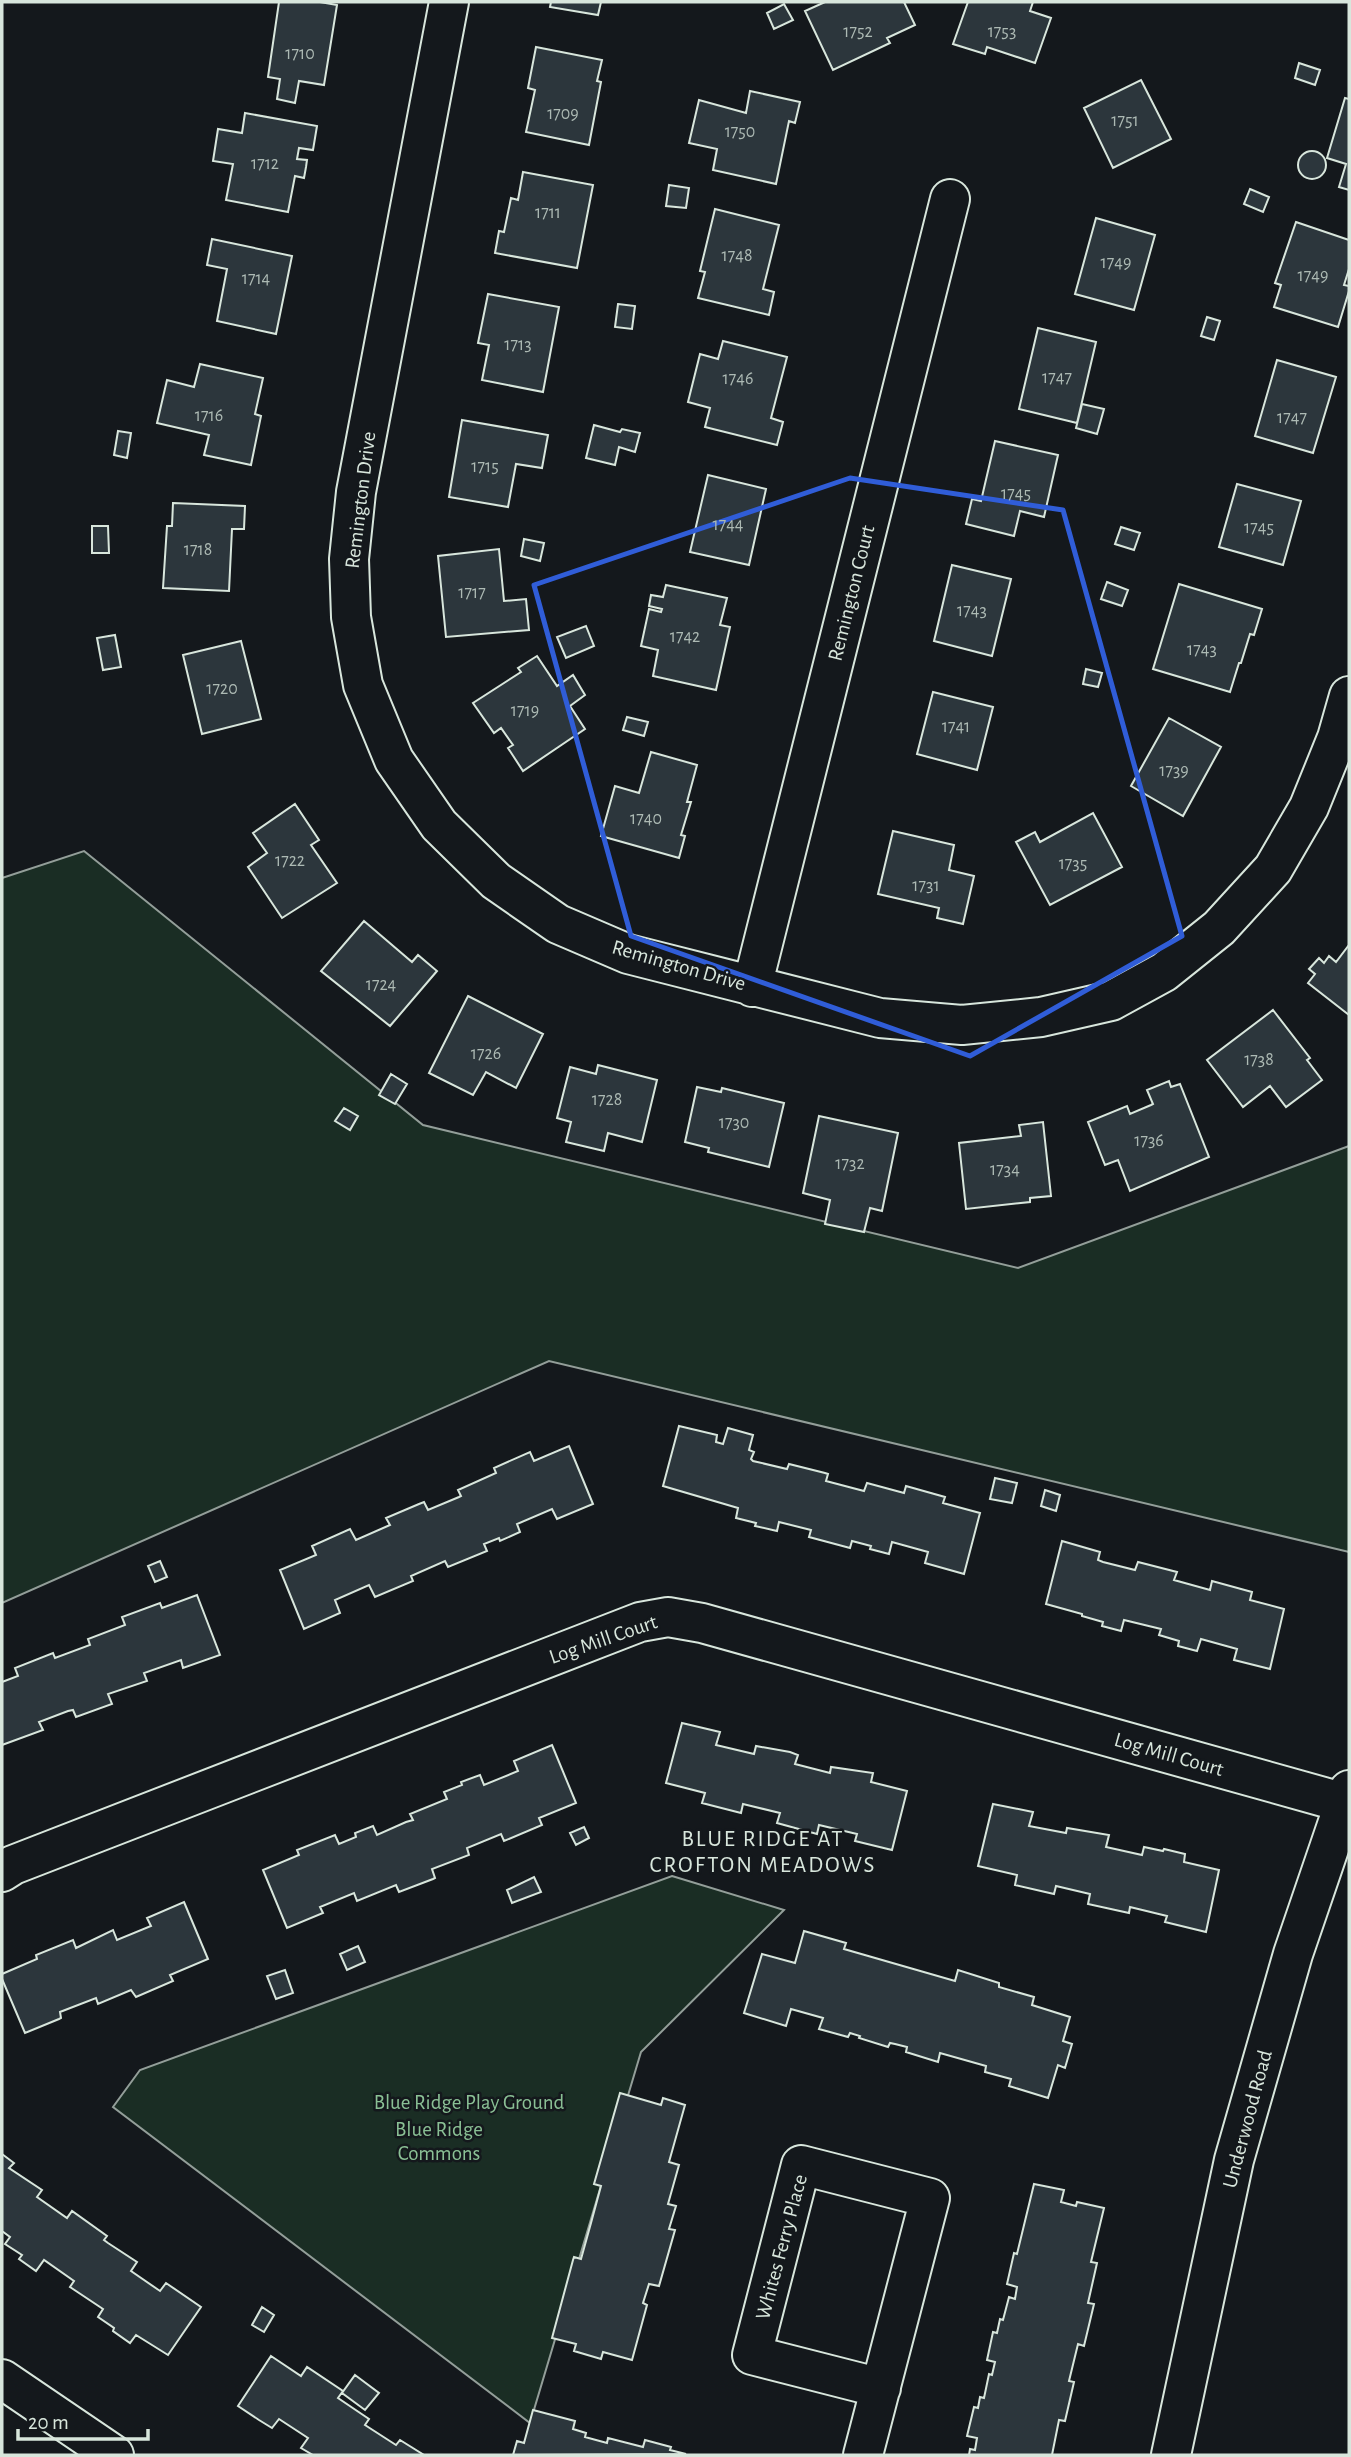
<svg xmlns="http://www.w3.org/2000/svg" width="1351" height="2457" viewBox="0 0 1351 2457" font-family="'Alegreya Sans',sans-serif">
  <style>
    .green { fill: #1a2d24; stroke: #939e99; stroke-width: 2 }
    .building { fill: #2c363c; stroke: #d8e6dc; stroke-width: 2 }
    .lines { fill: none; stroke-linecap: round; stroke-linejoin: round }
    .minor-casing { stroke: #d8e6dc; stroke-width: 42 }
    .minor { stroke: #14181c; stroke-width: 38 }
    .marked { fill: none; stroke: #305dd8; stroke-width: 5; stroke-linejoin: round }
    .labels { text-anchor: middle; stroke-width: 5; stroke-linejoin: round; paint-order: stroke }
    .number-label { font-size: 18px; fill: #adbab4 }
    .street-label { font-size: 21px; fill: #d8e6dc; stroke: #14181c }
    .park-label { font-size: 21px; fill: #8ac095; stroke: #14181c }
    .neighbourhood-label { font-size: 23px; letter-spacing: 2px; fill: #d8e6dc; stroke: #14181c }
  </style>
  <rect width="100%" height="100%" fill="#14181c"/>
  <!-- green -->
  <path class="green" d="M 84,851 L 423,1125 L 1018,1268 L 1349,1146 L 1349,1552 L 549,1361 L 2,1603 L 2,878 Z
    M 672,1876 L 784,1910 L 641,2052 L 530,2423 L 113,2107 L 140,2070 Z"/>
  <!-- building -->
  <path class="building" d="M 279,2 L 320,2 L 337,5 L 324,85 L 299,81 L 295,103 L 277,99 L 280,79 L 268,77 Z
    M 551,2 L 601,2 L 598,15 L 550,7 Z
    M 825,2 L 904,2 L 915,25 L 887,38 L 890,43 L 833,70 L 805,11 Z
    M 968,2 L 1033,2 L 1030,11 L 1051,18 L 1035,63 L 987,47 L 985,54 L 953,44 Z
    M 784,4 L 793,20 L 774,29 L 767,13 Z
    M 536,47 L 602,60 L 597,81 L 601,82 L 589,145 L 526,132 L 535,90 L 528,88 Z
    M 1299,63 L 1320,70 L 1315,85 L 1295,78 Z
    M 1141,80 L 1171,139 L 1113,168 L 1084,108 Z
    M 750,91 L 800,102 L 795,123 L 789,121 L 776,184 L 713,170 L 717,149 L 689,143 L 699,100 L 746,113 Z
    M 1345,98 L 1349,99 L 1349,190 L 1339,187 L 1346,164 L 1327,158 Z
    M 245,113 L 317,126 L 313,150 L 299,148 L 297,159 L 307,160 L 306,167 L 304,178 L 295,176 L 288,212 L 226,200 L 233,164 L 213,161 L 218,129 L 242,133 Z
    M1298 165a14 14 0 1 1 28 0a14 14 0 1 1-28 0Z
    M 523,172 L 593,185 L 577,268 L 495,253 L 499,231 L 504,232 L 511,198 L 518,200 Z
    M 669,185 L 689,188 L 686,208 L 666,206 Z
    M 1250,189 L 1269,197 L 1263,212 L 1244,204 Z
    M 715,209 L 779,225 L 763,289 L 774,292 L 769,315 L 698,298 L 705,272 L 700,271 Z
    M 1096,218 L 1155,235 L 1134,310 L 1075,294 Z
    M 1296,222 L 1349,240 L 1349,269 L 1344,285 L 1349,286 L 1349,291 L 1338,327 L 1274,307 L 1281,285 L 1275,283 Z
    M 212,239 L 292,256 L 276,334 L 217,321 L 227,269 L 207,265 Z
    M 488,294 L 559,307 L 543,392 L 482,380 L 489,345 L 478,343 Z
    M 618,304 L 635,306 L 632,329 L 615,327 Z
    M 1207,317 L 1220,321 L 1214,340 L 1201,336 Z
    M 1038,328 L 1096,342 L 1077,423 L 1019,409 Z
    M 723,341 L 787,357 L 771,418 L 783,422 L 777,445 L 705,427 L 710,408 L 688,402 L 700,354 L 718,359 Z
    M 1277,360 L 1336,377 L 1313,453 L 1255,436 Z
    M 200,364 L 263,378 L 255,414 L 261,416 L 251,465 L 204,455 L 209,435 L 157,423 L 167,380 L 194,387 Z
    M 1082,404 L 1104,409 L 1097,434 L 1076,428 Z
    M 462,420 L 548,435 L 542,468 L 516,464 L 508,507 L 449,497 Z
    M 594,425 L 620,432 L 622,429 L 640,433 L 635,452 L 619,447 L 615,465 L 586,458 Z
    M 118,431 L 131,433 L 127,458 L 114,455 Z
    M 995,441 L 1058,455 L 1044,517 L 1020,511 L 1014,536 L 966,524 L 972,499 L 981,501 Z
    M 708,475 L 766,489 L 749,565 L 690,552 Z
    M 1237,484 L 1301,501 L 1283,565 L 1219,547 Z
    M 173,503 L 245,506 L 244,529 L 232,529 L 229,591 L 163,588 L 167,526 L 172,526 Z
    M 92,526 L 108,526 L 109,553 L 92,553 Z
    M 1121,527 L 1140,533 L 1134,550 L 1115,544 Z
    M 524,539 L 544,543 L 540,561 L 521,556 Z
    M 499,549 L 504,601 L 526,599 L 529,630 L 446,637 L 438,556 Z
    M 952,565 L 1011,579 L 992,656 L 934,641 Z
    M 1107,582 L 1128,590 L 1122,606 L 1101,599 Z
    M 1179,584 L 1262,609 L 1254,635 L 1250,634 L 1241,663 L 1239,663 L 1230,692 L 1153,669 Z
    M 666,585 L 727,598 L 720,625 L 730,627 L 716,690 L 653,676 L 658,650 L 641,646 L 649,609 L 661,612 L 662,609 L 649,606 L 651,595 L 663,597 Z
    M 586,626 L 594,646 L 566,658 L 557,637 Z
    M 115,635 L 121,667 L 103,670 L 97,638 Z
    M 241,641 L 261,719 L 202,734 L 183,655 Z
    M 537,656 L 557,686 L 573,675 L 585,695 L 570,706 L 585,729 L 523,771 L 508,748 L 513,745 L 501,728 L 494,733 L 473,703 L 521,672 L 518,668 Z
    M 1086,669 L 1102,673 L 1098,687 L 1083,684 Z
    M 933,692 L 993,707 L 977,770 L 917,754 Z
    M 627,717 L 648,722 L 644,736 L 623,730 Z
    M 1169,718 L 1221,747 L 1183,816 L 1131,786 Z
    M 651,752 L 697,765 L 687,802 L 691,802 L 681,835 L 685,836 L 679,858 L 601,836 L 615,786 L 639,793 Z
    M 295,804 L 319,840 L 311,845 L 337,883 L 282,918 L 248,867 L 267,853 L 253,833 Z
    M 1093,813 L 1122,867 L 1050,905 L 1016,842 L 1035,832 L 1040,842 Z
    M 893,831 L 954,845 L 949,870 L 974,876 L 963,924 L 937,918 L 939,908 L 878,894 Z
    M 364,921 L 412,962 L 418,955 L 437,971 L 390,1026 L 321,971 Z
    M 1349,945 L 1349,1015 L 1308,983 L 1315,974 L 1309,969 L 1319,958 L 1324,963 L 1329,956 L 1336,962 Z
    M 468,996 L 543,1034 L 516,1088 L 486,1072 L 473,1095 L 429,1073 Z
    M 1273,1010 L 1310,1058 L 1307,1060 L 1322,1080 L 1286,1107 L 1270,1086 L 1243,1107 L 1207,1060 Z
    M 598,1065 L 657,1080 L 642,1142 L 608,1133 L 604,1151 L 566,1142 L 571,1122 L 557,1118 L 570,1067 L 596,1074 Z
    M 391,1074 L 407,1084 L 395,1104 L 379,1095 Z
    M 1169,1081 L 1171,1087 L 1180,1084 L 1209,1157 L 1130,1191 L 1118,1160 L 1105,1165 L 1088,1122 L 1127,1106 L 1130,1114 L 1151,1105 L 1153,1104 L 1147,1090 Z
    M 697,1087 L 721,1092 L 722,1088 L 784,1103 L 769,1167 L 708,1152 L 709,1148 L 685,1142 Z
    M 344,1108 L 358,1116 L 350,1130 L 335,1121 Z
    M 819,1116 L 898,1133 L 882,1211 L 870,1208 L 864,1232 L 825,1224 L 830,1200 L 803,1193 Z
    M 1043,1122 L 1051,1196 L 1030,1198 L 1030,1202 L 966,1209 L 959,1143 L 1021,1136 L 1019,1125 Z
    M 679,1426 L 717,1435 L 716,1442 L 723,1444 L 728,1428 L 753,1435 L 749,1450 L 754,1452 L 751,1459 L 753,1461 L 787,1469 L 789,1464 L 825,1473 L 828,1474 L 826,1481 L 864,1491 L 867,1483 L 904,1493 L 906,1486 L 945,1497 L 943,1503 L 980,1513 L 964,1574 L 925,1563 L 928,1552 L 892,1542 L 889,1554 L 870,1549 L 871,1546 L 852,1541 L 850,1548 L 809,1537 L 811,1530 L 779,1522 L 777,1531 L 755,1526 L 756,1523 L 736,1518 L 738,1508 L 663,1486 Z
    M 569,1446 L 593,1504 L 557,1519 L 552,1509 L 517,1524 L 520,1532 L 500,1541 L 499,1538 L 484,1544 L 487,1551 L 448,1567 L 445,1561 L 411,1576 L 413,1581 L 375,1597 L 369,1585 L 335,1600 L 340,1613 L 304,1629 L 280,1570 L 316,1555 L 312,1546 L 350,1529 L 356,1540 L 390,1525 L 386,1518 L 419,1504 L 424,1502 L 428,1510 L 459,1497 L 461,1496 L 458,1490 L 496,1473 L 494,1468 L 530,1452 L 534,1461 Z
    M 995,1478 L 1017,1483 L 1012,1503 L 990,1499 Z
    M 1045,1490 L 1060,1495 L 1056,1511 L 1041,1506 Z
    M 1062,1541 L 1100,1552 L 1098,1560 L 1103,1562 L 1135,1570 L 1138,1562 L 1177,1572 L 1174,1580 L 1210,1590 L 1212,1581 L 1252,1592 L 1250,1600 L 1284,1609 L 1270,1669 L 1234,1660 L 1237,1649 L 1201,1639 L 1197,1651 L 1178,1646 L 1179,1641 L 1159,1635 L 1161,1629 L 1124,1620 L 1121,1631 L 1102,1626 L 1103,1622 L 1082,1616 L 1082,1614 L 1046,1604 Z
    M 160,1561 L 167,1577 L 155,1582 L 148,1566 Z
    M 197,1595 L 220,1655 L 183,1668 L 181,1660 L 144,1673 L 147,1681 L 108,1694 L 112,1704 L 76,1717 L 73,1710 L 68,1711 L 39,1722 L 43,1730 L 2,1745 L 2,1682 L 18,1676 L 15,1668 L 53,1653 L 55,1658 L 90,1645 L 88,1639 L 125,1625 L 122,1617 L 160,1603 L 162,1608 Z
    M 682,1723 L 720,1732 L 716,1745 L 754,1754 L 756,1746 L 790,1752 L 798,1755 L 795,1764 L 830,1773 L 831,1767 L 873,1773 L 871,1782 L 907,1791 L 892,1850 L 855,1841 L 857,1834 L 819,1825 L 817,1834 L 777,1823 L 780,1813 L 747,1805 L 743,1804 L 741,1813 L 702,1803 L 705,1793 L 666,1783 Z
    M 552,1745 L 576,1803 L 539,1818 L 542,1825 L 504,1841 L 501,1834 L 467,1848 L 469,1855 L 432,1869 L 435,1878 L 433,1879 L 399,1892 L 396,1885 L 357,1901 L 354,1893 L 320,1907 L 323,1913 L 287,1928 L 263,1870 L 299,1855 L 297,1850 L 335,1835 L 339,1844 L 356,1837 L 355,1833 L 373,1826 L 377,1835 L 406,1822 L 413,1820 L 410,1814 L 447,1799 L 444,1792 L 462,1785 L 461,1782 L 480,1775 L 484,1785 L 518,1771 L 514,1761 Z
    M 993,1804 L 1033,1812 L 1029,1826 L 1066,1833 L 1067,1828 L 1109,1835 L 1106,1847 L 1142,1855 L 1144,1847 L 1163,1851 L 1164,1849 L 1185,1854 L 1184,1862 L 1219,1870 L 1206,1932 L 1165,1922 L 1167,1916 L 1130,1907 L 1129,1913 L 1088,1904 L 1090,1894 L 1056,1886 L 1054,1894 L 1015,1885 L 1017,1875 L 978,1866 Z
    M 584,1827 L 589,1838 L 576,1845 L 570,1833 Z
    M 534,1877 L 541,1892 L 512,1903 L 507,1890 Z
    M 184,1902 L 208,1959 L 170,1975 L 173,1981 L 136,1997 L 131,1990 L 98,2004 L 96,1998 L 60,2012 L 61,2018 L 59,2019 L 25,2033 L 2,1979 L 2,1974 L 37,1959 L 36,1955 L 73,1940 L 76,1948 L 113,1930 L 117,1940 L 151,1926 L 147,1918 Z
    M 804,1931 L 846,1943 L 844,1949 L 955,1981 L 958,1970 L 999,1983 L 999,1987 L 1034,1997 L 1032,2005 L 1070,2017 L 1063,2041 L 1072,2044 L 1065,2068 L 1058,2065 L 1048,2098 L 1009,2086 L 1011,2079 L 985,2072 L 986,2066 L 940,2053 L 938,2062 L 906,2052 L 907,2047 L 895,2044 L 890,2043 L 888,2047 L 859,2038 L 860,2036 L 850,2033 L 848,2037 L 819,2029 L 823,2018 L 791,2009 L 786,2026 L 744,2013 L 762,1954 L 795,1963 Z
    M 358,1946 L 365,1962 L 347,1970 L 340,1954 Z
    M 285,1970 L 293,1993 L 276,1999 L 267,1976 Z
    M 620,2093 L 661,2105 L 663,2098 L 685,2105 L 669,2162 L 679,2165 L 668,2204 L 676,2206 L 669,2229 L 675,2230 L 659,2286 L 649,2284 L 643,2303 L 647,2305 L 632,2360 L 603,2352 L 601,2359 L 574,2351 L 576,2344 L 552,2338 L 573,2260 L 574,2257 L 581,2259 L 591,2223 L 601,2186 L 594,2184 Z
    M 2,2154 L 14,2163 L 9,2168 L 42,2190 L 37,2197 L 67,2218 L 72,2211 L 107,2236 L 104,2240 L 108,2243 L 137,2262 L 131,2271 L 160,2291 L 166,2283 L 201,2307 L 168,2355 L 136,2335 L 130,2343 L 113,2331 L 114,2328 L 98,2317 L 103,2309 L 70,2287 L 74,2281 L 44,2260 L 36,2271 L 19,2259 L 22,2255 L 5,2244 L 10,2237 L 2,2231 Z
    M 1034,2184 L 1064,2190 L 1061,2202 L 1076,2206 L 1077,2202 L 1104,2208 L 1091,2262 L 1097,2263 L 1088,2303 L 1094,2304 L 1084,2346 L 1078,2344 L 1069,2381 L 1074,2382 L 1065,2421 L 1059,2420 L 1052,2455 L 969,2455 L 970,2449 L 975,2450 L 977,2438 L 967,2436 L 974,2407 L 978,2408 L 980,2397 L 984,2398 L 989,2374 L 992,2375 L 995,2362 L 987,2360 L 993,2332 L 997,2333 L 1000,2319 L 1003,2320 L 1009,2297 L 1015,2299 L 1017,2287 L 1007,2284 L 1014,2253 L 1017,2254 Z
    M 262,2307 L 274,2315 L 264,2332 L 252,2325 Z
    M 271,2356 L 301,2376 L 307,2367 L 343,2391 L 338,2398 L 369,2419 L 365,2425 L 396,2445 L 400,2440 L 424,2455 L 313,2455 L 301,2448 L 308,2438 L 279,2419 L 272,2428 L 259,2420 L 238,2406 Z
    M 355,2375 L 379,2393 L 365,2410 L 342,2393 Z
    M 533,2410 L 575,2421 L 573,2429 L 586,2433 L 585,2437 L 607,2443 L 608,2438 L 643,2447 L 645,2440 L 671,2447 L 670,2450 L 686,2454 L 513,2455 L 517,2441 L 524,2443 Z"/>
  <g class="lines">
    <defs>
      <path id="minor" d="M 449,2 L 356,492 L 349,559 L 351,617 L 363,685 L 394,760 L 439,825 L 496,881 L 558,924 L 628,954 L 880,1018 L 962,1025 L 1041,1017 L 1111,1001 L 1164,972 L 1219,928 L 1273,869 L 1309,807 L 1337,738 L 1349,696
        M 752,987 L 950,199
        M 2,1872 L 13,1865 L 640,1622 L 668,1617 L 702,1623 L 1345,1803
        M 2,2379 L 114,2455
        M 863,2455 L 930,2198 L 801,2165 L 752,2355 L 881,2388
        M 1171,2455 L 1234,2160 L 1293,1954 L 1349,1790"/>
    </defs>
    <!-- minor casing -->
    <use href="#minor" class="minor-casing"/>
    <!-- minor -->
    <use href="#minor" class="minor"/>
  </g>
  <!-- marked area -->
  <path class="marked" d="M 850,478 L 1063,510 L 1182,936 L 970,1056 L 631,936 L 534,585 Z"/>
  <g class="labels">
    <!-- number labels -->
    <g class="number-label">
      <text x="858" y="37">1752</text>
      <text x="1002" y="37">1753</text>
      <text x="300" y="59">1710</text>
      <text x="563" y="119">1709</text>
      <text x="1125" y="126">1751</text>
      <text x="740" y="137">1750</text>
      <text x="265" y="169">1712</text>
      <text x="548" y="218">1711</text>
      <text x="737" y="261">1748</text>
      <text x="1116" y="268">1749</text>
      <text x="1313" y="281">1749</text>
      <text x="256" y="284">1714</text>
      <text x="518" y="350">1713</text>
      <text x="1057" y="383">1747</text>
      <text x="738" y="384">1746</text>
      <text x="209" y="421">1716</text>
      <text x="1292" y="423">1747</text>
      <text x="485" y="472">1715</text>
      <text x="1016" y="499">1745</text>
      <text x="728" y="530">1744</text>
      <text x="1259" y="533">1745</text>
      <text x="198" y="555">1718</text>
      <text x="472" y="598">1717</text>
      <text x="972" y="616">1743</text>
      <text x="685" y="642">1742</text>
      <text x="1202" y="655">1743</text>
      <text x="222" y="694">1720</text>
      <text x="525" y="716">1719</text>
      <text x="956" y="732">1741</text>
      <text x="1174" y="776">1739</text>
      <text x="646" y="824">1740</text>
      <text x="290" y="866">1722</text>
      <text x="1073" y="869">1735</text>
      <text x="926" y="891">1731</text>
      <text x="381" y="990">1724</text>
      <text x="486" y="1059">1726</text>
      <text x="1259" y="1065">1738</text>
      <text x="607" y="1105">1728</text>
      <text x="734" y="1128">1730</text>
      <text x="1149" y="1146">1736</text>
      <text x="850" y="1169">1732</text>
      <text x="1005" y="1175">1734</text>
    </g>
    <!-- street labels -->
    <g class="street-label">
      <text transform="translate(360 500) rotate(-83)" y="7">Remington Drive</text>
      <text transform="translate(851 593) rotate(-76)" y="7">Remington Court</text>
      <text transform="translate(679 965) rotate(16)" y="7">Remington Drive</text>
      <text transform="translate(603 1639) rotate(-19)" y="7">Log Mill Court</text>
      <text transform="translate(1169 1754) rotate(16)" y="7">Log Mill Court</text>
      <text transform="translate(1247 2119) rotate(-75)" y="7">Underwood Road</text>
      <text transform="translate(781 2247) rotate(-75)" y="7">Whites Ferry Place</text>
    </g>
    <!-- park labels -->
    <g class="park-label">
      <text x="469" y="2109">Blue Ridge Play Ground</text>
      <text x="439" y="2136">Blue Ridge<tspan x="439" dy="24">Commons</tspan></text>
    </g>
    <!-- neighbourhood labels -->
    <g class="neighbourhood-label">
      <text x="763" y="1846">BLUE RIDGE AT<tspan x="763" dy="26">CROFTON MEADOWS</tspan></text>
    </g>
  </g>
  <!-- border -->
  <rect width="1351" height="2457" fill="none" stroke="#d8e6dc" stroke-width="7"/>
  <!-- scale -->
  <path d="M18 2429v10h130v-10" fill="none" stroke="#d8e6dc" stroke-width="3.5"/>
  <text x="28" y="2429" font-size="21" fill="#d8e6dc" stroke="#14181c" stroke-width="5" paint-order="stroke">20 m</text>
</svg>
